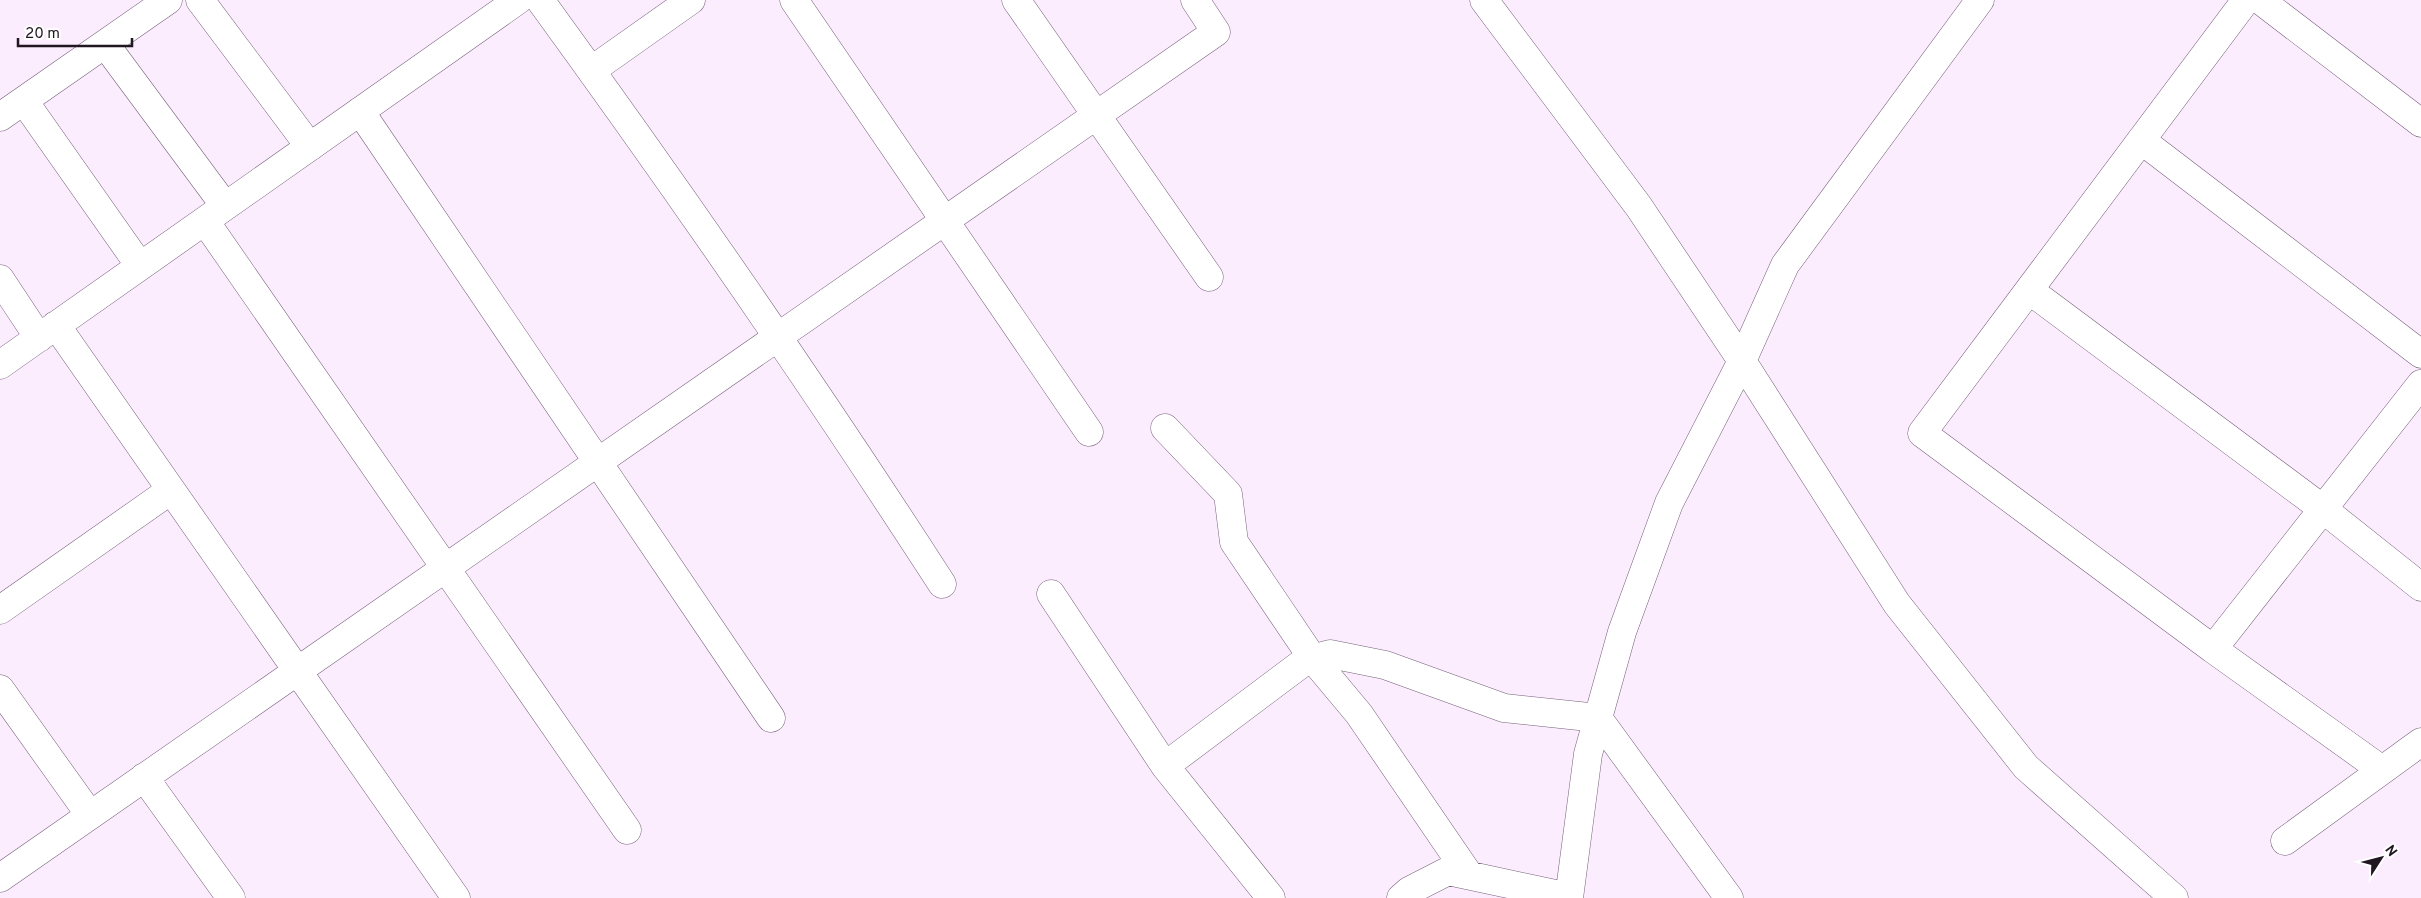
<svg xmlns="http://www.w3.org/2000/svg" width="2421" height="898" viewBox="0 0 2421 898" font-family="Overpass,sans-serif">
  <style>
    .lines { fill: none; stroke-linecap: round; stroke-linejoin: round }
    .minor-casing { stroke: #77617b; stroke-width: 29 }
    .minor { stroke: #fff; stroke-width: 28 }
  </style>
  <rect width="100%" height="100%" fill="#fbecfe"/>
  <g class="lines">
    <defs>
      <path id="minor" d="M 200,0 L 310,147
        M 540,0 C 679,191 814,386 942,584
        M 794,0 L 1089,432
        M 1016,0 L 1209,277
        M 1484,0 L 1639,207 L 1742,361 L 1897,604 L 2026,767 L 2174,898
        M 2246,0 L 1922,433 L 2213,649 L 2421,384
        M 2260,0 L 2421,123
        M 105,44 L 225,206
        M 592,70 L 691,0
        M 24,101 L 140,266
        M 360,111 L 771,718
        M 0,117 L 168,0
        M 2141,140 L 2421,354
        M 205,221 L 627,830
        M 0,279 L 39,338
        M 2029,290 L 2323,509 L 2421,587
        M 56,325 L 456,898
        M 0,365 L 518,0
        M 1165,428 L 1228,494 L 1234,542 L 1313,659 L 1359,714 L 1469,875
        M 1051,594 L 1165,766 L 1271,898
        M 0,610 L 171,490
        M 2213,649 L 2382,770
        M 0,689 L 90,815
        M 1165,766 L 1305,661 L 1330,654 L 1385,665 L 1504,708 L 1598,718 L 1729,898
        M 144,777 L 231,898
        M 2285,841 L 2421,742
        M 0,878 L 1216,32 L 1195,0
        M 1401,898 L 1409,891 L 1448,871 L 1569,897
        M 1569,898 L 1588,754 L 1622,632 L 1669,503 L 1742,361 L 1785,265 L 1980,0"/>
    </defs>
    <!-- minor casing -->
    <use href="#minor" class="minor-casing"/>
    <!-- minor -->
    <use href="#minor" class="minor"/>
  </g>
  <!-- north arrow -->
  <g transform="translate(2381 858) rotate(54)" stroke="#ffffff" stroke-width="4" paint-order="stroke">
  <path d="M0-4L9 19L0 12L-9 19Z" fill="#201721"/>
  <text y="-8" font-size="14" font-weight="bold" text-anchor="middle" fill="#201721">N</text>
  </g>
  <!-- scale -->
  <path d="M18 38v8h114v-8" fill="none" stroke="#201721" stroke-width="2.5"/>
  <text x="25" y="38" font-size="15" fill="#201721" stroke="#ffffff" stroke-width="4" paint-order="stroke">20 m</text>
</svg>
